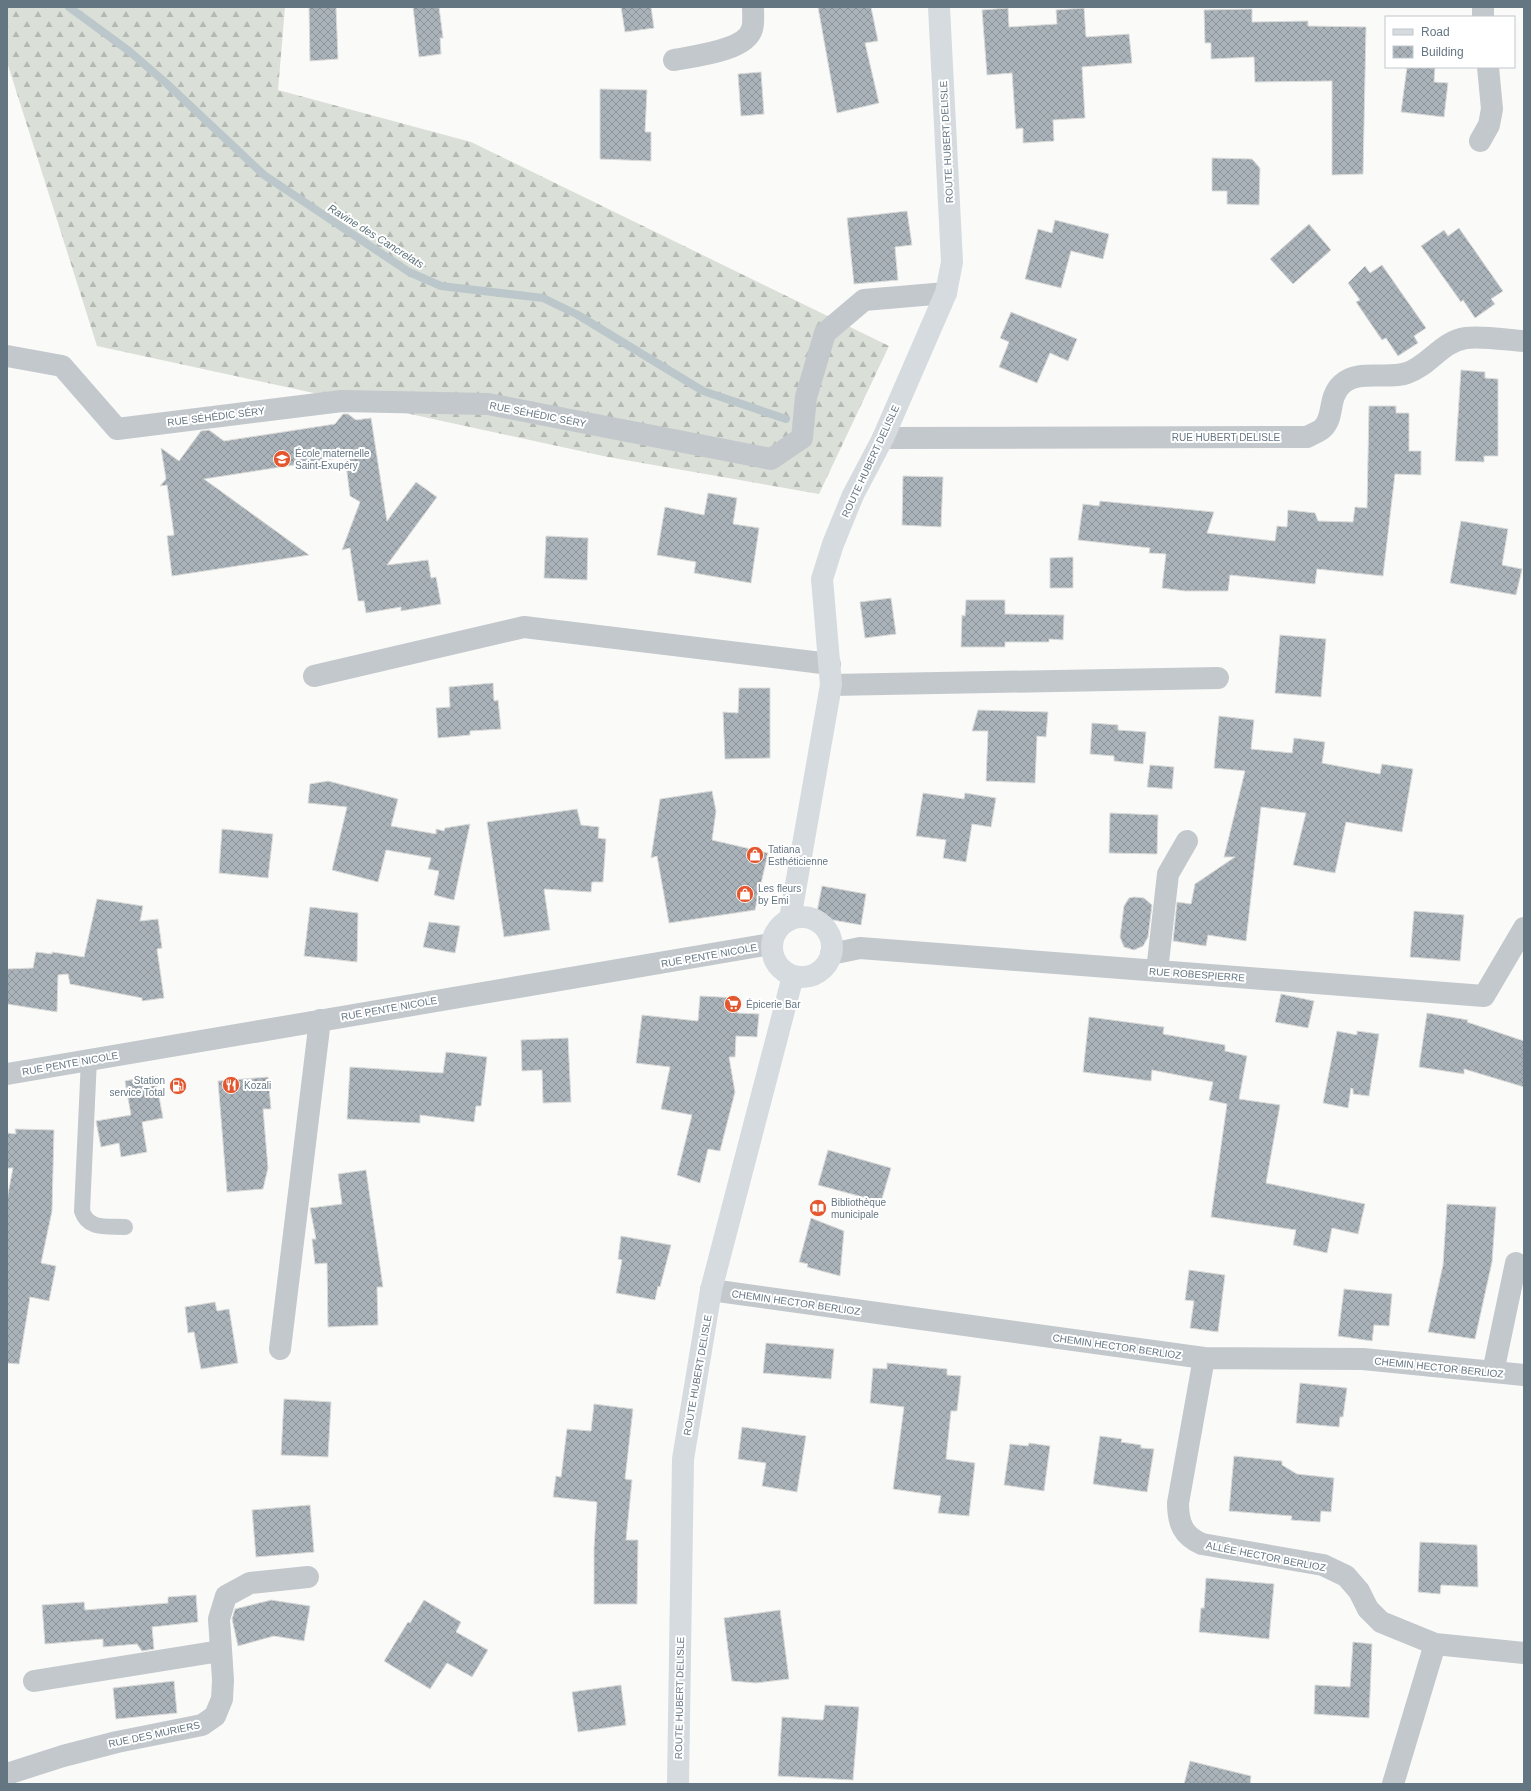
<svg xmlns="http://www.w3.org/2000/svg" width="1531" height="1791" viewBox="0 0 1531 1791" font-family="Arial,sans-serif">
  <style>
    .forest { fill: url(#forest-firs) }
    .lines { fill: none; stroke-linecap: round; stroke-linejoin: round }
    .stream { stroke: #bbc7cb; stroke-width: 8 }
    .building { fill: url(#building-cross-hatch); stroke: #dcdcda }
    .lane { stroke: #c3c8cc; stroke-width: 16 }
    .street { stroke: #c3c8cc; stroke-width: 22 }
    .secondary { stroke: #d6dbdf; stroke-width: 22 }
    .labels { text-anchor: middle; stroke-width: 4; stroke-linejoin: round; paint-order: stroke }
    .street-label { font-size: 10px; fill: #657683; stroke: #fff }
    .poi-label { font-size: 10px; fill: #657683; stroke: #fff; text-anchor: start }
    .water-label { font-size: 11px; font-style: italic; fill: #60757c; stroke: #fff }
  </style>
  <defs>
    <pattern id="forest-firs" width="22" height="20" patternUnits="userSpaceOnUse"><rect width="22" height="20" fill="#dadfd7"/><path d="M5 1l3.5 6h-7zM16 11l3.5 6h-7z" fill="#b4b9b4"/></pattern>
    <pattern id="building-cross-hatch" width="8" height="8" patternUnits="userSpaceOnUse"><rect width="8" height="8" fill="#aab3b9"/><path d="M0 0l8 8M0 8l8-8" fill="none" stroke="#8e969c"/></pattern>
  </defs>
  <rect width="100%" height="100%" fill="#fafaf8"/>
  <!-- forest -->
  <path class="forest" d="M 7,7 L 285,7 L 278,90 L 471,142 L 889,346 L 819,494 L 608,457 L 97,346 L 7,62 Z"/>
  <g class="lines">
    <!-- stream -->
    <path class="stream" d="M 69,7 L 129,51 L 166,83 L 264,175 L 409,272 L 441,286 L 543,298 L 578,315 L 703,391 L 786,419"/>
  </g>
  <!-- building -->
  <path class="building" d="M 309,7 L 336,7 L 338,59 L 310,61 Z
    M 413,7 L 439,7 L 443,38 L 440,38 L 441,54 L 419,57 Z
    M 621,7 L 651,7 L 654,28 L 625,32 Z
    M 818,7 L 871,7 L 878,41 L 865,43 L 879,103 L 837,113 Z
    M 1008,8 L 1009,27 L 1057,24 L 1056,10 L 1084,8 L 1086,37 L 1129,34 L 1132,63 L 1082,67 L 1085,118 L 1053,120 L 1054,141 L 1023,143 L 1023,128 L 1016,129 L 1012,73 L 987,75 L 982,10 Z
    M 1252,9 L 1252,22 L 1308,21 L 1308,26 L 1366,27 L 1363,174 L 1332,175 L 1332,81 L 1255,82 L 1254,57 L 1211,59 L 1211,43 L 1205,43 L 1204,10 Z
    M 1407,67 L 1435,67 L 1434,82 L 1448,83 L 1444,117 L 1401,112 Z
    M 761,72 L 764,114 L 741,116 L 738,74 Z
    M 600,89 L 647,90 L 645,132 L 651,132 L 651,161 L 600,159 Z
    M 1212,158 L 1252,159 L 1260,168 L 1259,205 L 1227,204 L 1227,191 L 1212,191 Z
    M 907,211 L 912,245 L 895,247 L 898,280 L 854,284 L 847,218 Z
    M 1055,220 L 1109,234 L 1103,259 L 1071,251 L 1061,288 L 1025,279 L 1038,229 L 1052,233 Z
    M 1309,224 L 1331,250 L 1293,284 L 1270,259 Z
    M 1459,228 L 1503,291 L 1491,299 L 1495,304 L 1475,318 L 1463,300 L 1461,302 L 1421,246 L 1444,230 L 1448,236 Z
    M 1382,265 L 1426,328 L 1414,336 L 1418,343 L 1398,356 L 1386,338 L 1382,340 L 1356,302 L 1360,300 L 1348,283 L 1365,266 L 1370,273 Z
    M 1011,312 L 1077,339 L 1068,361 L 1050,353 L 1037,383 L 999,367 L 1009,342 L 1000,338 Z
    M 1461,370 L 1485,372 L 1485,378 L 1498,379 L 1498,456 L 1484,456 L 1484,462 L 1455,461 Z
    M 1369,406 L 1396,406 L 1396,413 L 1409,413 L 1409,451 L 1421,451 L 1421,475 L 1395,474 L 1383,576 L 1317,569 L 1315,584 L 1230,575 L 1228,591 L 1185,591 L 1162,588 L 1166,554 L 1149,553 L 1150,548 L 1078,540 L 1083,504 L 1099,506 L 1100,501 L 1214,512 L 1207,533 L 1275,541 L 1277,526 L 1287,527 L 1288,510 L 1315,513 L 1318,521 L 1353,522 L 1355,507 L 1367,508 Z
    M 343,414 L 348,414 L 356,420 L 371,418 L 387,521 L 416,482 L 437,497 L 387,565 L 428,560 L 431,578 L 436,577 L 441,604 L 401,611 L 401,607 L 366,613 L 364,601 L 358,601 L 350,548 L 342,550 L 360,502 L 350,496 L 345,457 L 204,479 L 309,555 L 172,576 L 167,536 L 174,535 L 167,485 L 160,486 L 166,479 L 161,448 L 179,461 L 201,431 L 209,430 L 224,441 L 335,424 Z
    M 903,476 L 943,477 L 941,527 L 902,525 Z
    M 708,493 L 737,498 L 733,524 L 759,528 L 751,583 L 694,573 L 696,562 L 657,555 L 665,507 L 704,515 Z
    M 1461,521 L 1508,529 L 1502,565 L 1522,569 L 1516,595 L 1450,583 Z
    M 546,536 L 588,538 L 587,580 L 544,578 Z
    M 1073,557 L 1073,588 L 1050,588 L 1050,558 Z
    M 891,598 L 896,634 L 865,638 L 860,602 Z
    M 966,600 L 1005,600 L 1005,614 L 1064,615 L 1063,640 L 1049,639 L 1049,642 L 1005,642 L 1005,647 L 961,647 L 962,615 L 965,616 Z
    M 1280,635 L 1326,639 L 1321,697 L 1275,693 Z
    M 493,683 L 494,701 L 498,700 L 501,729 L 470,731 L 470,735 L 438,738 L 436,708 L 450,707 L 449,687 Z
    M 739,688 L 770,688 L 770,758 L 725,759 L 723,712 L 738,713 Z
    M 978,710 L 1048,712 L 1046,737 L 1037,736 L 1035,783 L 986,781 L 988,731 L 972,731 Z
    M 1219,716 L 1254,720 L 1251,749 L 1292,753 L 1294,738 L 1325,742 L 1322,763 L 1380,774 L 1382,764 L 1413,769 L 1402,832 L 1346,822 L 1335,873 L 1293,865 L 1306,813 L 1261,807 L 1246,941 L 1208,935 L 1206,946 L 1173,941 L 1177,902 L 1191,904 L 1195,884 L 1235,857 L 1224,857 L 1245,771 L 1214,768 Z
    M 1092,723 L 1118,725 L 1118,730 L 1146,732 L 1143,764 L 1114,761 L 1114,756 L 1090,754 Z
    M 1150,765 L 1174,767 L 1172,789 L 1147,787 Z
    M 328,781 L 398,799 L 391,826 L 436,834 L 436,829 L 444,831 L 445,828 L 470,824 L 454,900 L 434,895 L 439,871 L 428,869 L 431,858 L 386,850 L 378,882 L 332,870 L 347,807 L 308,803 L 310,784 Z
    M 712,791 L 716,811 L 712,840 L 768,853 L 755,910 L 669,923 L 657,856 L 651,858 L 660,799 Z
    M 923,793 L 964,799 L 965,793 L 996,798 L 991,827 L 972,824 L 966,862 L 943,858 L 946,840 L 916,836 Z
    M 577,809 L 581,825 L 599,827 L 598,838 L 606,839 L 603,882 L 592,882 L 591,892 L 544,889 L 550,930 L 504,937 L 487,822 Z
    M 1110,813 L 1158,815 L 1157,854 L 1109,853 Z
    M 222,829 L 273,834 L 268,878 L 219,873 Z
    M 822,886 L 866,894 L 861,925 L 816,917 Z
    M 1134,897 L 1144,898 L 1152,905 L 1148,937 L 1143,946 L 1134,950 L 1124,947 L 1120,937 L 1124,906 L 1129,898 Z
    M 97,899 L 143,906 L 140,921 L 158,919 L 162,948 L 157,949 L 164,998 L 142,1001 L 142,998 L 70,984 L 68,974 L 58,975 L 57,1012 L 7,1004 L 7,969 L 33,968 L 36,952 L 52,954 L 52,952 L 84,957 Z
    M 310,907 L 358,913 L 357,962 L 304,956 Z
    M 1414,911 L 1464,915 L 1460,961 L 1410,957 Z
    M 429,922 L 460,926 L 455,953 L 423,947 Z
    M 1281,994 L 1314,1001 L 1308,1028 L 1275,1022 Z
    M 700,996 L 738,998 L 737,1013 L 759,1014 L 757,1037 L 736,1036 L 735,1057 L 729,1057 L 735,1092 L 720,1151 L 708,1149 L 700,1183 L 677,1175 L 692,1115 L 661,1109 L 670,1067 L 636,1063 L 642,1015 L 698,1021 Z
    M 1427,1013 L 1468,1020 L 1467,1022 L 1524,1041 L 1524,1087 L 1464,1069 L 1464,1074 L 1419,1067 Z
    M 1089,1017 L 1164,1027 L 1163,1034 L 1225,1045 L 1225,1051 L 1247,1056 L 1239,1099 L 1280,1105 L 1266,1183 L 1365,1204 L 1358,1234 L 1332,1228 L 1327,1253 L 1293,1245 L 1296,1230 L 1211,1217 L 1227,1104 L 1209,1100 L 1213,1082 L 1152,1070 L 1151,1081 L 1083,1072 Z
    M 1337,1031 L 1357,1035 L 1357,1031 L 1379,1034 L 1369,1096 L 1353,1094 L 1353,1089 L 1351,1088 L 1348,1108 L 1323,1103 Z
    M 568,1038 L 571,1102 L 543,1103 L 542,1070 L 522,1071 L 521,1040 Z
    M 446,1052 L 487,1057 L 481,1106 L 476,1106 L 474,1122 L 420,1115 L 420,1123 L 347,1119 L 350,1067 L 443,1073 Z
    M 155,1075 L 163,1118 L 142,1122 L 147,1152 L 121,1157 L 119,1143 L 101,1147 L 96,1121 L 131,1115 L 125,1081 Z
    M 268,1077 L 271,1109 L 263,1109 L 268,1168 L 263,1189 L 227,1192 L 218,1081 Z
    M 15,1129 L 54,1130 L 52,1211 L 41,1263 L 56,1266 L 49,1301 L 30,1297 L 19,1364 L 7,1363 L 7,1199 L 13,1168 L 7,1168 L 7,1133 L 16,1134 Z
    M 828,1150 L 891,1168 L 881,1202 L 818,1185 Z
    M 366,1170 L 383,1287 L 377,1287 L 378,1325 L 328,1327 L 327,1263 L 315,1264 L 312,1239 L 316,1239 L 310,1208 L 342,1204 L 338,1174 Z
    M 1447,1204 L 1496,1207 L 1492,1262 L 1475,1339 L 1428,1332 L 1443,1265 Z
    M 811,1218 L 844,1231 L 840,1276 L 807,1267 L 808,1264 L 799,1262 Z
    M 621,1236 L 671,1245 L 660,1287 L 658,1286 L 655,1300 L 616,1293 L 622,1260 L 618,1259 Z
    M 1189,1270 L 1225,1275 L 1218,1332 L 1190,1328 L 1194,1301 L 1185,1300 Z
    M 1344,1289 L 1392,1294 L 1389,1326 L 1374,1325 L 1372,1341 L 1338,1336 Z
    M 215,1302 L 217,1311 L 229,1309 L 238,1363 L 201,1369 L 194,1332 L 188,1333 L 185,1307 Z
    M 766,1343 L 834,1349 L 831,1379 L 763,1373 Z
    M 887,1363 L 947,1369 L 947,1375 L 961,1376 L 957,1411 L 951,1411 L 946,1459 L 975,1463 L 969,1516 L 938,1513 L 941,1496 L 893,1489 L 904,1407 L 870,1403 L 873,1368 L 887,1369 Z
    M 1300,1383 L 1347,1388 L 1343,1417 L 1340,1417 L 1339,1427 L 1296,1423 Z
    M 284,1399 L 331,1402 L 328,1457 L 281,1455 Z
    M 594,1404 L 633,1409 L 625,1479 L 632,1480 L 626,1540 L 638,1540 L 637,1604 L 594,1604 L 594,1548 L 597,1502 L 553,1497 L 556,1476 L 561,1477 L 567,1429 L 591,1431 Z
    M 742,1427 L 806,1436 L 797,1492 L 762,1486 L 766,1463 L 738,1459 Z
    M 1100,1436 L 1122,1439 L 1121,1442 L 1141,1445 L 1141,1448 L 1154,1449 L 1147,1492 L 1093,1484 Z
    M 1029,1443 L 1050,1446 L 1044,1491 L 1004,1485 L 1010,1444 L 1028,1446 Z
    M 1234,1456 L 1282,1461 L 1282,1465 L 1297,1474 L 1334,1478 L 1331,1512 L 1321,1511 L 1320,1522 L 1291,1520 L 1292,1516 L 1229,1511 Z
    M 310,1505 L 314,1552 L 256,1557 L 252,1510 Z
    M 1420,1542 L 1477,1545 L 1478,1587 L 1441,1585 L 1440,1594 L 1418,1592 Z
    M 1206,1578 L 1274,1584 L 1269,1639 L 1199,1632 L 1201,1608 L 1204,1608 Z
    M 196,1595 L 198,1622 L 152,1627 L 154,1649 L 142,1651 L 137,1644 L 103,1647 L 103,1639 L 45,1644 L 42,1605 L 84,1602 L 85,1610 L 168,1603 L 168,1597 Z
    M 271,1600 L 310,1606 L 304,1641 L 274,1636 L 238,1646 L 232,1619 L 235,1609 Z
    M 424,1600 L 461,1622 L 456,1632 L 488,1650 L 472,1677 L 447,1663 L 430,1689 L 384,1661 L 408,1622 L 410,1623 Z
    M 780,1610 L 789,1679 L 756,1683 L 732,1681 L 724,1618 Z
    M 1353,1642 L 1372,1644 L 1369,1718 L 1314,1714 L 1315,1685 L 1350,1687 Z
    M 174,1681 L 177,1713 L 116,1719 L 113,1688 Z
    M 621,1685 L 626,1725 L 578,1732 L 572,1692 Z
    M 825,1705 L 859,1707 L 853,1780 L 778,1776 L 782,1717 L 823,1720 Z
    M 1190,1761 L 1251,1776 L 1250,1784 L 1184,1784 Z"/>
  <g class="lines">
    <!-- lane -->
    <path class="lane" d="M 89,1059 L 82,1211 C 88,1230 107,1226 125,1227"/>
    <!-- street -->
    <path class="street" d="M 1483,7 L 1483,17
      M 674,60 C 694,56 746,51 752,29 C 754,23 753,14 753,7
      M 1480,141 L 1489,125 L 1492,109 L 1488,67
      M 7,356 L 62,366 L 117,429 L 342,401 L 488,404 L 771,459 L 802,438 L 806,397 L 825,333 L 864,300 L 946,293
      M 883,438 L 1307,437 C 1312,434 1319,432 1323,428 C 1335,416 1327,398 1342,384 C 1358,369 1387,380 1407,373 C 1429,366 1442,341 1466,338 C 1482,336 1508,340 1524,341
      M 314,676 L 524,627 L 830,664
      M 831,685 L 1218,678
      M 831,954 L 860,948 L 1484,996 L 1524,928
      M 1157,971 L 1168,874 L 1187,841
      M 7,1074 L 771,944
      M 711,1290 L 1204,1358 L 1363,1359 L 1524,1375
      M 280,1349 L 320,1020
      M 1204,1358 L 1178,1503 C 1178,1523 1183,1536 1202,1544 L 1323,1565 L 1346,1576 L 1359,1591 L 1368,1609 L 1381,1622 L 1435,1644 L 1524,1653
      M 1493,1372 L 1516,1263
      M 34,1681 L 220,1651
      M 7,1774 L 63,1756 L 117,1742 L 202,1725 L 215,1716 L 222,1699 L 223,1680 L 219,1619 L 226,1596 L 250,1583 L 308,1577
      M 1393,1784 L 1435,1644"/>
    <!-- secondary -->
    <path class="secondary" d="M772 947a30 30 0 1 1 60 0a30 30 0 1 1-60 0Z
      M 790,919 L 831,685 L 822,579 L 833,544 L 853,495 L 883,438 L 946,293 L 952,262 L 939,7
      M 678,1784 L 683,1459 L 711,1290 L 793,976"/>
  </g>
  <!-- icons -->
  <defs>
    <symbol id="school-disc" viewBox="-11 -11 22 22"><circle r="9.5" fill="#e4572e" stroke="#fff"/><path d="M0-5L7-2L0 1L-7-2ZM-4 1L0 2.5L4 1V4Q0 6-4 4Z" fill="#fff"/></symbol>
    <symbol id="shop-disc" viewBox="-11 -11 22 22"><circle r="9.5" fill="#e4572e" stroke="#fff"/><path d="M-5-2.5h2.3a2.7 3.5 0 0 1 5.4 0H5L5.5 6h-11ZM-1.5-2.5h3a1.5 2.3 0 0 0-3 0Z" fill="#fff"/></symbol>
    <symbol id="supermarket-disc" viewBox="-11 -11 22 22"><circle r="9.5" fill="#e4572e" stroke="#fff"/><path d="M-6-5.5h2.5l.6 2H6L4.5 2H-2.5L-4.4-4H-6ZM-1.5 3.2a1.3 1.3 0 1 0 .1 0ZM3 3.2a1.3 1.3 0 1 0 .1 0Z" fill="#fff"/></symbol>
    <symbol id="restaurant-disc" viewBox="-11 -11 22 22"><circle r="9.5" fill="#e4572e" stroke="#fff"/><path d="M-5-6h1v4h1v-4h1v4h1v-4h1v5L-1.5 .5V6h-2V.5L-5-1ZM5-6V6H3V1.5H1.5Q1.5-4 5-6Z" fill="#fff"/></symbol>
    <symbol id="fuel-disc" viewBox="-11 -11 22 22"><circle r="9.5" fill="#e4572e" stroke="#fff"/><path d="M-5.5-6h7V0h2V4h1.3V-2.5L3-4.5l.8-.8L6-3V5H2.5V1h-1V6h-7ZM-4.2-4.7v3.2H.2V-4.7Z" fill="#fff"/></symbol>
    <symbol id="library-disc" viewBox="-11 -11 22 22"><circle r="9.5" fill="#e4572e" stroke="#fff"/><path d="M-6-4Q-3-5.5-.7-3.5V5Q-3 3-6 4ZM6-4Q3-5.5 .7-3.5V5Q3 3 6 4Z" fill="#fff"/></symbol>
  </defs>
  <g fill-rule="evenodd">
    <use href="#school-disc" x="272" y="449" width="20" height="20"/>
    <use href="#shop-disc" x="745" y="845" width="20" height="20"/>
    <use href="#shop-disc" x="735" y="884" width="20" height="20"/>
    <use href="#supermarket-disc" x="723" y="994" width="20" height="20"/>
    <use href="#restaurant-disc" x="221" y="1075" width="20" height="20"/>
    <use href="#fuel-disc" x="168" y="1076" width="20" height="20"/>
    <use href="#library-disc" x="808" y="1198" width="20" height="20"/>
  </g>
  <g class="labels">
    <!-- street labels -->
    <g class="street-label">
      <text transform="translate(946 142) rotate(-93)" y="4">ROUTE HUBERT DELISLE</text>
      <text transform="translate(538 414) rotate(11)" y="4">RUE SÉHÉDIC SÉRY</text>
      <text transform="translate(216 416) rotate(-7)" y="4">RUE SÉHÉDIC SÉRY</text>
      <text x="1226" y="441">RUE HUBERT DELISLE</text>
      <text transform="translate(870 461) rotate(-65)" y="4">ROUTE HUBERT DELISLE</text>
      <text transform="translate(709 955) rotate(-10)" y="4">RUE PENTE NICOLE</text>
      <text transform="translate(1197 974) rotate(4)" y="4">RUE ROBESPIERRE</text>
      <text transform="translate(389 1008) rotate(-10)" y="4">RUE PENTE NICOLE</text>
      <text transform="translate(70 1063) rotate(-10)" y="4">RUE PENTE NICOLE</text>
      <text transform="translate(796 1302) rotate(8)" y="4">CHEMIN HECTOR BERLIOZ</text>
      <text transform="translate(1117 1346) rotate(8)" y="4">CHEMIN HECTOR BERLIOZ</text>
      <text transform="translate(1439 1367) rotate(6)" y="4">CHEMIN HECTOR BERLIOZ</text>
      <text transform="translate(697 1375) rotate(-80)" y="4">ROUTE HUBERT DELISLE</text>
      <text transform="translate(1266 1556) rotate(11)" y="4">ALLÉE HECTOR BERLIOZ</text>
      <text transform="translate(679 1698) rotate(-89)" y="4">ROUTE HUBERT DELISLE</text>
      <text transform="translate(154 1734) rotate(-12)" y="4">RUE DES MURIERS</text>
    </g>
    <!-- poi labels -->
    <g class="poi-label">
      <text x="295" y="457">École maternelle<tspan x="295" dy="12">Saint-Exupéry</tspan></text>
      <text x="768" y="853">Tatiana<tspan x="768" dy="12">Esthéticienne</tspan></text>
      <text x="758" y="892">Les fleurs<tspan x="758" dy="12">by Emi</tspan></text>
      <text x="746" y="1008">Épicerie Bar</text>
      <text x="165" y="1084" text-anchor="end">Station<tspan x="165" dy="12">service Total</tspan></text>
      <text x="244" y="1089">Kozali</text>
      <text x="831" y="1206">Bibliothèque<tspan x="831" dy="12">municipale</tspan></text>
    </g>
    <!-- water labels -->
    <g class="water-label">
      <text transform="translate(376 236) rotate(32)" y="4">Ravine des Cancrelats</text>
    </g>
  </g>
  <!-- border -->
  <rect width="1531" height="1791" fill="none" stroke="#657683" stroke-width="16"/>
  <!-- legend -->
  <rect x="1385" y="16" width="130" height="52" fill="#ffffff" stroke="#c1c8cd"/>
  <rect x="1393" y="29" width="20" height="6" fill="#d6dbdf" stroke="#c1c8cd"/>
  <text x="1421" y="36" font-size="12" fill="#657683">Road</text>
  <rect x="1393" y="46" width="20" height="12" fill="url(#building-cross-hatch)" stroke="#c1c8cd"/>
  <text x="1421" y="56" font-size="12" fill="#657683">Building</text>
</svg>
